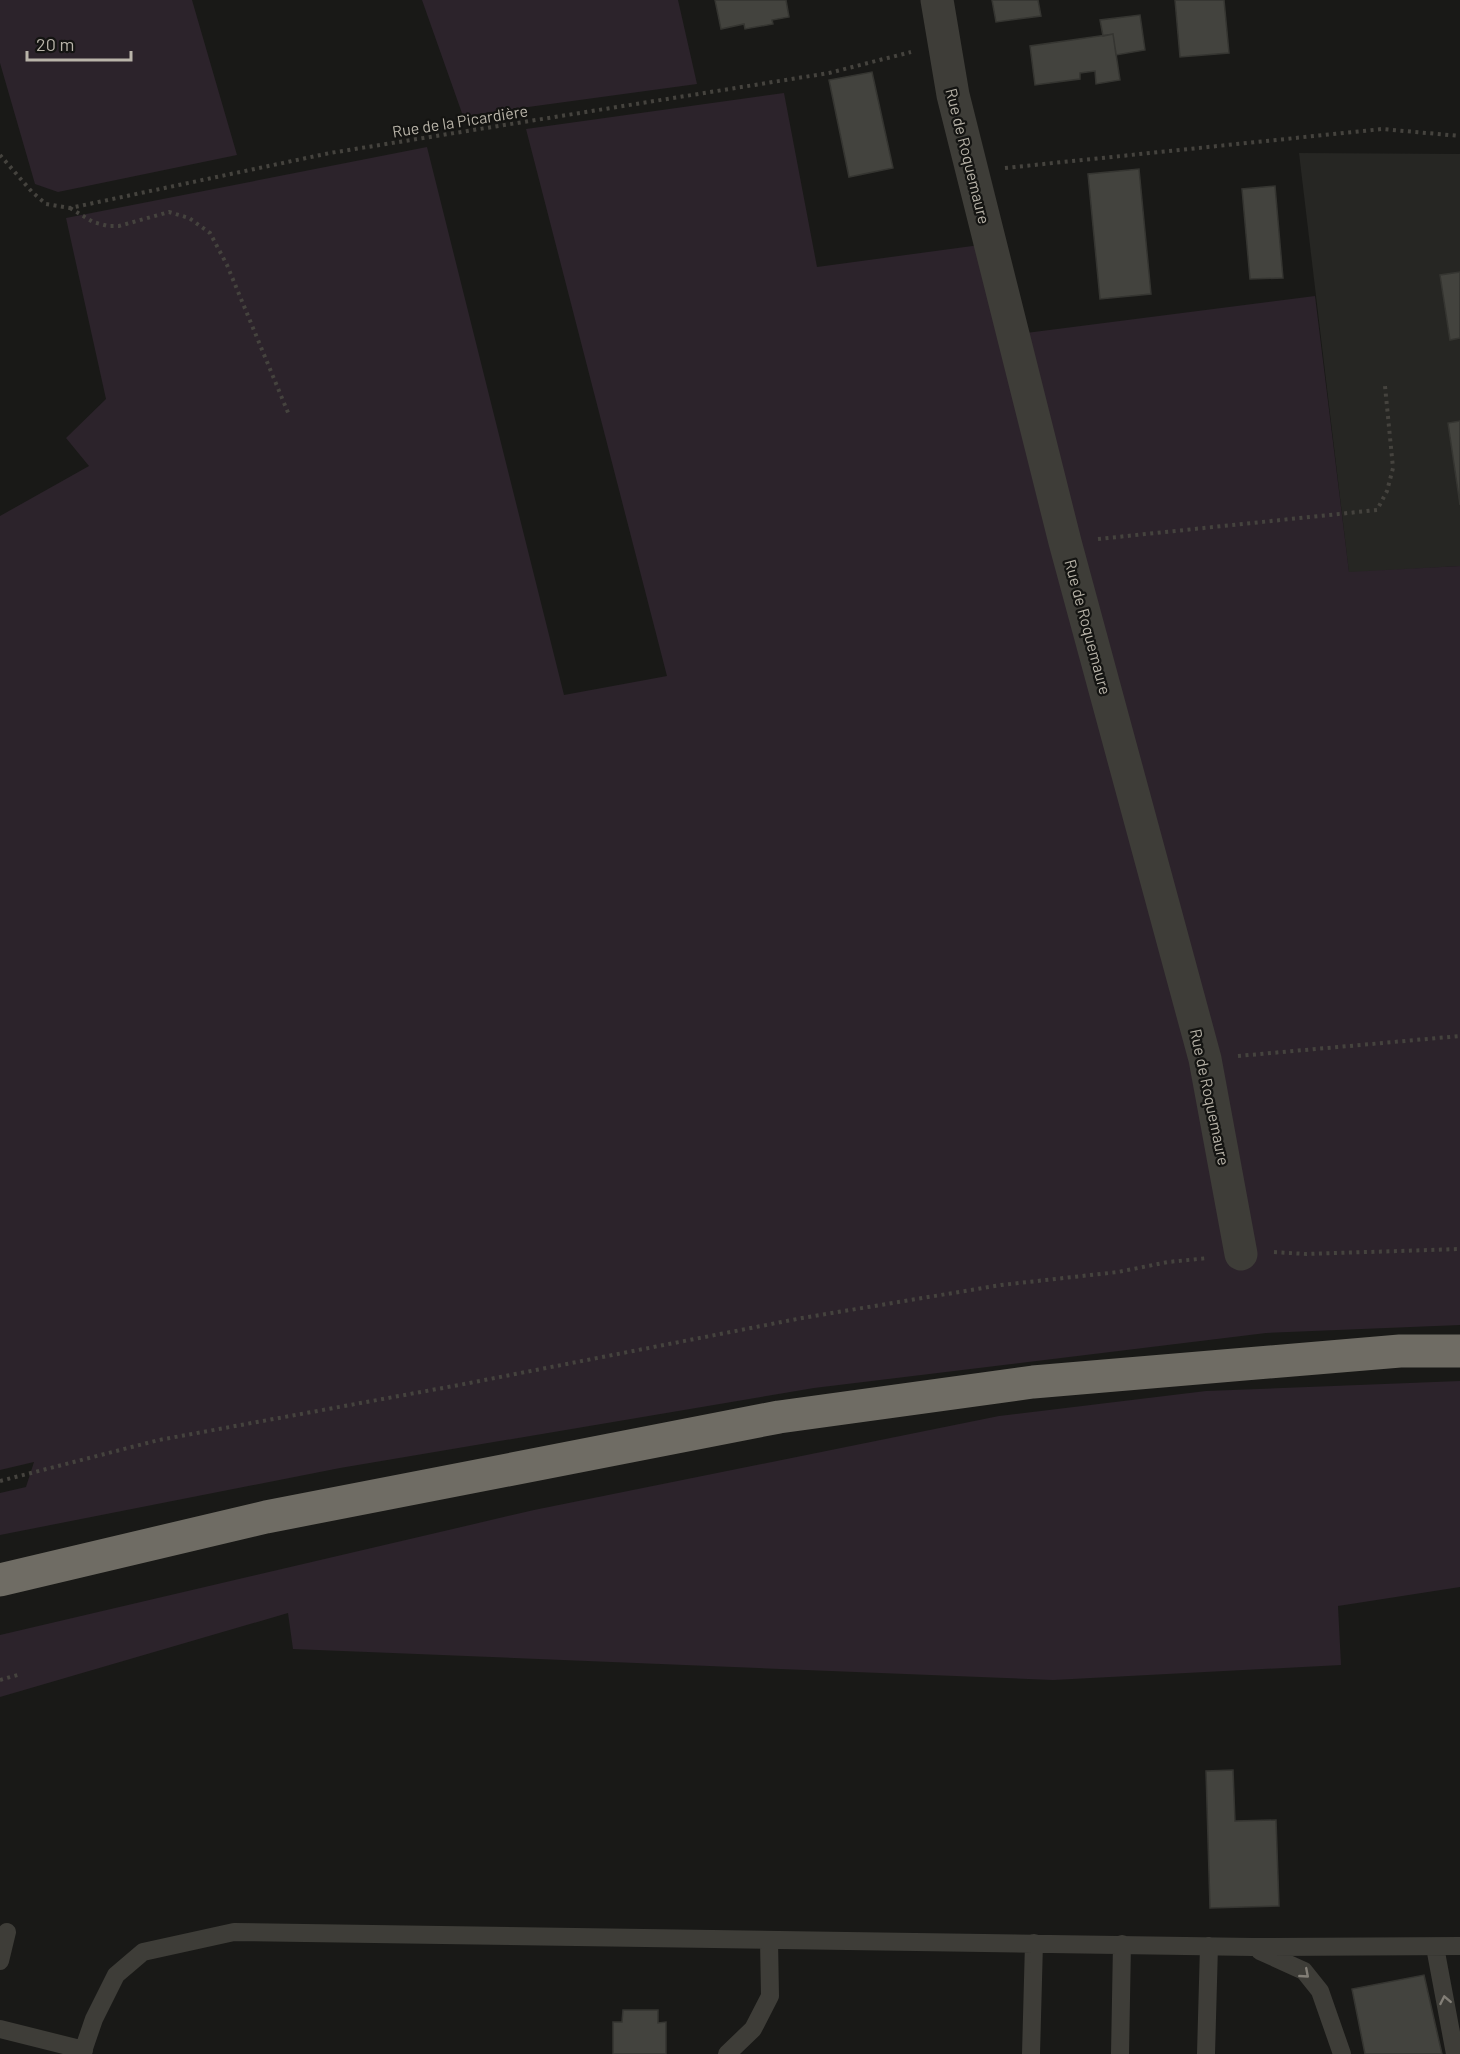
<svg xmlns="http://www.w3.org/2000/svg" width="1460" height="2054" viewBox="0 0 1460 2054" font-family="Barlow,sans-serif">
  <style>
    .built { fill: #262623 }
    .green { fill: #2c232b }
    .building { fill: #43433e; stroke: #353531; stroke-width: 1.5 }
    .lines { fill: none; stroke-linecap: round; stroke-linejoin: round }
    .path { stroke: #45433e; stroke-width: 4; stroke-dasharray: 3 4.5; stroke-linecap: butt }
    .lane { stroke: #3e3d38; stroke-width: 18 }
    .street { stroke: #3e3d38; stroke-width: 33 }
    .highway { stroke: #6f6c64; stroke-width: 33 }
    .oneway { stroke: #827e76 }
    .labels { text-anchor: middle; stroke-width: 4.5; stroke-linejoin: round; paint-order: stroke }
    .street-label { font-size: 16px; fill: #b9b4a9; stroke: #141412 }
  </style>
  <rect width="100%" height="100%" fill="#191917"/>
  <!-- built -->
  <path class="built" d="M 1299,153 L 1460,154 L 1460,566 L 1349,573 Z"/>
  <!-- green -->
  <path class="green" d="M 0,0 L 192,0 L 237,155 L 58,192 L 35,184 L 0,63 Z
    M 422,0 L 678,0 L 697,84 L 463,116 Z
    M 784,93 L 817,267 L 1002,242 L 1026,333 L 1315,296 L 1349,572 L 1460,566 L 1460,1325 L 1266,1333 L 814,1388 L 340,1468 L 0,1535 L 0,1493 L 26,1487 L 34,1462 L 0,1470 L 0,516 L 89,466 L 66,438 L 106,399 L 66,218 L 427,147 L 564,695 L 667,676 L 526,129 Z
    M 1460,1381 L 1460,1587 L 1338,1606 L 1341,1665 L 1053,1680 L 293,1649 L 288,1613 L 0,1697 L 0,1635 L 534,1510 L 999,1416 L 1206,1391 Z"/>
  <!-- building -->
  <path class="building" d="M 715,0 L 786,0 L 789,17 L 772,20 L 773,24 L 745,29 L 744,24 L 721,29 Z
    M 992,0 L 1038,0 L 1041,16 L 996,22 Z
    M 1175,0 L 1224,0 L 1229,53 L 1180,57 Z
    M 1140,15 L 1145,50 L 1116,55 L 1113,34 L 1103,36 L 1100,20 Z
    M 1113,34 L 1120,80 L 1096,84 L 1095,71 L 1080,73 L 1080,79 L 1035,85 L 1030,46 Z
    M 872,72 L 893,168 L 849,177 L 829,80 Z
    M 1139,169 L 1151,294 L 1100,299 L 1088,174 Z
    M 1275,186 L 1283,278 L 1250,279 L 1242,189 Z
    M 1460,272 L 1460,338 L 1450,340 L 1440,275 Z
    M 1460,421 L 1460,505 L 1448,423 Z
    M 1233,1770 L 1235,1821 L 1276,1820 L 1279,1906 L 1210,1908 L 1206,1771 Z
    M 1424,1975 L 1442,2054 L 1365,2054 L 1352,1989 Z
    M 623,2010 L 658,2010 L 658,2023 L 666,2022 L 666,2054 L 613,2054 L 613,2022 L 622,2022 Z"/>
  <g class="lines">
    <!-- path -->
    <path class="path" d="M 0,155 L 32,192 L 46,204 L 70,208 L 330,153 L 829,73 L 911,52
      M 1005,168 L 1382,129 L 1460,136
      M 70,208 L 93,222 L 108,226 L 119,226 L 169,212 L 189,218 L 210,233 L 227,265 L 289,415
      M 1098,539 L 1377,510 L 1387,491 L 1393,468 L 1385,386
      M 1238,1056 L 1460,1036
      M 1274,1252 L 1306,1254 L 1460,1249
      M 0,1481 L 159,1440 L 459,1385 L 802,1318 L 1001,1285 L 1118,1272 L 1168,1262 L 1208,1258
      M 0,1680 L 21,1674"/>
    <!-- lane -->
    <path class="lane" d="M 1435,1947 L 1455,2054
      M 1260,1951 L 1304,1971 L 1320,1991 L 1342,2054
      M 0,1961 L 7,1932
      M 0,2029 L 84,2050
      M 82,2054 L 94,2019 L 116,1975 L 143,1952 L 234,1932 L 1253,1947 L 1460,1946
      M 727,2054 L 753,2029 L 770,1996 L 769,1940
      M 1031,2054 L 1034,1943
      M 1120,2054 L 1122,1944
      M 1206,2054 L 1209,1946"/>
    <!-- street -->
    <path class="street" d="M 937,0 L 953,95 L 1065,542 L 1205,1059 L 1241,1254"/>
    <!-- highway -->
    <path class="highway" d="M 0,1580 L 266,1517 L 779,1417 L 1033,1382 L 1400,1351 L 1460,1351"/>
  </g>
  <!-- one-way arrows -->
  <defs><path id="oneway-chevron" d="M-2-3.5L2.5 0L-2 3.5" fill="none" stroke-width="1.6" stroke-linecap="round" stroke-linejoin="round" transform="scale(1.5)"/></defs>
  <g class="oneway">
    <use href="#oneway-chevron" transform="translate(1305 1974) rotate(41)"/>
    <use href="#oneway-chevron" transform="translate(1445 2000) rotate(-101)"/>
  </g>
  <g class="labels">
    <!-- street labels -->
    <g class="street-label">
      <text transform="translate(460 121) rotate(-9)" y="6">Rue de la Picardière</text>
      <text transform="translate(968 156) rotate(76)" y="6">Rue de Roquemaure</text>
      <text transform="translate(1088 627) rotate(75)" y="6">Rue de Roquemaure</text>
      <text transform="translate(1210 1097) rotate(78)" y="6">Rue de Roquemaure</text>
    </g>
  </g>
  <!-- scale -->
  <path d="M27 51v9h104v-9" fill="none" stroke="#b9b4a9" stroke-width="3"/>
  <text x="36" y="51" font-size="18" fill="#b9b4a9" stroke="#141412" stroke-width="4.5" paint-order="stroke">20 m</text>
</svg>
